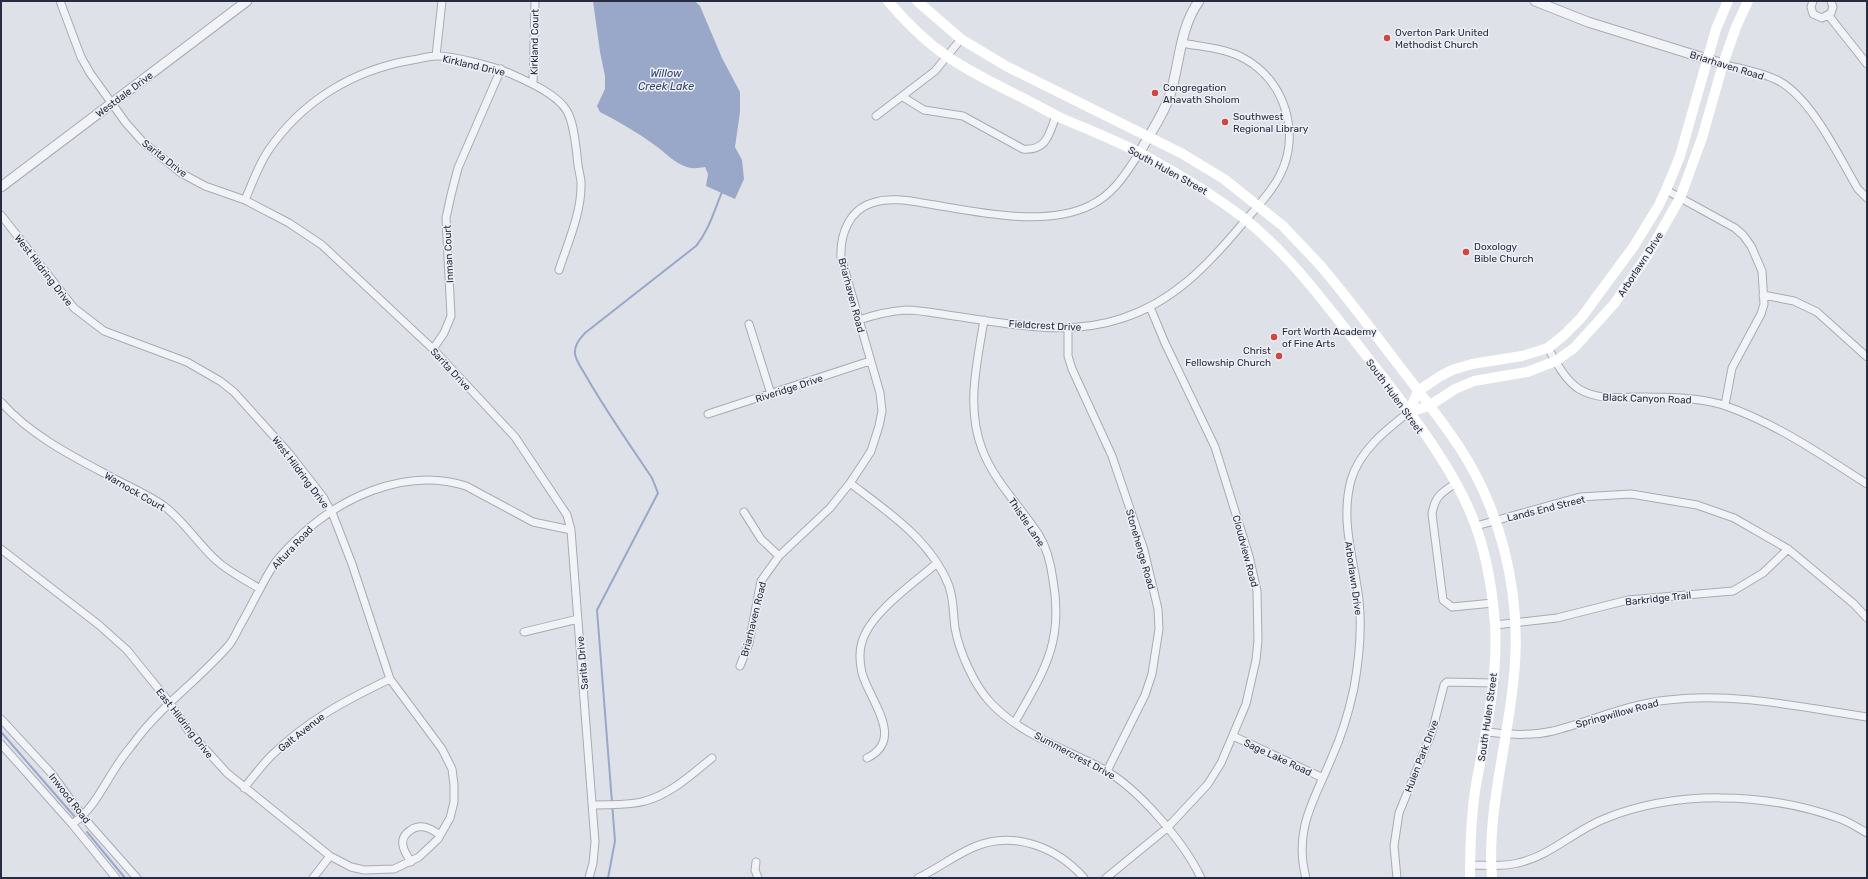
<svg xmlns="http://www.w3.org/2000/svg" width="1868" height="879" viewBox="0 0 1868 879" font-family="Rubik,sans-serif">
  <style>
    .water { fill: #99a8c9 }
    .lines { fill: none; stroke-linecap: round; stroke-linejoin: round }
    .stream { stroke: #99a8c9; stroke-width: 2 }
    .minor-casing { stroke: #a8abb6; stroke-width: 9 }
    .tertiary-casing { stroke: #a8abb6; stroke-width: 11 }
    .minor { stroke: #f2f3f7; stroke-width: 7 }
    .tertiary { stroke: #f2f3f7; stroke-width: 9 }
    .secondary { stroke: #fff; stroke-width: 10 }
    .poi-dot { fill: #d04641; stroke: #eef0f6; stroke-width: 1.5 }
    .labels { text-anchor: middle; stroke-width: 3; stroke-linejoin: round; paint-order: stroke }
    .poi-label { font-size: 10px; fill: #282c40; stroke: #eef0f6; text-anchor: start }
    .street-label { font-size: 10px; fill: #282c40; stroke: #eef0f6 }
    .water-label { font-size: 11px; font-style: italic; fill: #314374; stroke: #eef0f6 }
  </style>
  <rect width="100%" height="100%" fill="#dfe1e8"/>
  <!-- water -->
  <path class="water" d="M 593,1 L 695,1 L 700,6 L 722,58 L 740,92 L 740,112 L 735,147 L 742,160 L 744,179 L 735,199 L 706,186 L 708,174 L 705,167 C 699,168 693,169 687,167 C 674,163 666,153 656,146 C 638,133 620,122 600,112 L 597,106 L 605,89 L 605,76 L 600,52 Z"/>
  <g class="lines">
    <!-- stream -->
    <path class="stream" d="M 1,732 L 74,816
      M 87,832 L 125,878
      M 608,878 L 615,841 L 597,610 L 658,493 L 652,478 C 630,445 606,411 586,376 C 582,369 576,361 575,354 C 574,345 580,339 585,333 L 696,246 C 709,230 714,211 722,192"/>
    <defs>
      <path id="minor" d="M 60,1 L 81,57 L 90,73 L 126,123 L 142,141 L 181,173 L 205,186 L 245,200 L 289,223 L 322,245 L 433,349 L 515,437 L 567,515 L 571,530 L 595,842 L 593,863 L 589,878
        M 1813,1 L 1811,7 L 1813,14 L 1822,18 L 1831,13 L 1833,7 L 1831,1
        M 1829,16 L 1867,64
        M 436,56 L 442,1
        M 1723,64 C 1741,69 1762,72 1779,81 C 1812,99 1839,157 1858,189 L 1867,198
        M 533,84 L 535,1
        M 903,97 L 924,110 L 963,116 L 1023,149 C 1047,151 1049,134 1056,116
        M 876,116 L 935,71 L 961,39
        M 1666,190 L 1735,228 L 1743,235 L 1751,246 L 1762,271 L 1764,304 L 1761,314 L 1732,368 L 1725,405
        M 245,200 C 252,184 258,166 268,151 C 302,101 353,70 412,60 C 420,59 428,56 436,56 C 454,56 492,66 509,73 C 527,81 557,94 567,111 C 574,124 575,141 577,155 C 577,164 580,173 581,182 C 582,212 568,242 559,270
        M 1,215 L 74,308 L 104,331 L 187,362 L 220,381 L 234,392 L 288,452 L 323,497 L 333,515 L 352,564 L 390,679 L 442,749 L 452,769 L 454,785 L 454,802 L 450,818 L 438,839 L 419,857 L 394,869 L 364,870 L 351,867 L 330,856 L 227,773 L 188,730 L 170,703 L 127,650 L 99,625 L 1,549
        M 1763,295 L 1794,301 L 1817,312 L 1867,357
        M 859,320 C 874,315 890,311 906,310 C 922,310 938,314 954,316 C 1010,324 1068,337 1123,318 C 1172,302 1206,267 1238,229 C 1252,212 1270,195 1280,175 C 1301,134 1285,81 1245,59 C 1226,48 1202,47 1182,43
        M 984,320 C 977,363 966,407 982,449 C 994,481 1020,506 1039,535 C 1047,548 1051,565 1053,580 C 1064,642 1044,671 1015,722
        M 749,324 L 771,394
        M 1068,328 L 1068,356 L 1072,369 L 1112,456 L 1144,550 L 1158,609 L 1159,629 L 1152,674 L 1145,695 L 1107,771
        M 1548,348 C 1556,362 1565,380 1579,389 C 1601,402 1624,396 1648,397 C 1671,397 1704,398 1726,406 C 1777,424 1822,455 1867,484
        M 433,349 L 444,333 L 451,316 L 446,218 L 451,195 L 458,168 L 501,69
        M 1,402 C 32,437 76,458 117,480 C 132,488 150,496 164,506 C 185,522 198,544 217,561 C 229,572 246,580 260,589
        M 708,414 L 870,361
        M 850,483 C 888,512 931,540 949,586 C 954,600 953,615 955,628 C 959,651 974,685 990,702 C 1019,734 1066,749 1103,769 C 1138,788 1184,842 1201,878
        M 1456,483 C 1441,493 1435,496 1432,514 L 1443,600 L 1452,607 L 1493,603
        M 744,512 L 761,539 L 779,556
        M 1476,526 L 1580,497 L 1631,494 L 1697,505 L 1734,518 L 1788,549 L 1854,604 L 1867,618
        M 1495,625 L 1557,618 L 1628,600 L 1733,591 L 1763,573 L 1788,549
        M 524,632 L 578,619
        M 740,666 L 749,643 L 761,581 L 779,556 L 830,508 L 850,483 L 864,462 L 871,451 L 879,426 L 882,411 L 880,393 L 841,257 C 840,235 849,210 872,203 C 892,196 915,202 935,205 C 981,213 1048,227 1091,205 C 1114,194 1126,173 1140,152
        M 1,719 L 52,774 L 83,817 L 137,878
        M 1487,732 C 1509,735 1531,736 1553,731 C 1592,721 1628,704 1668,700 C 1734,692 1801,707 1867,717
        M 1233,736 L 1323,778
        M 1,744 L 72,824 L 116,878
        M 867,758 C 906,739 869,700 862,673 C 860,664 859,651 862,642 C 870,613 914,583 937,563
        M 244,788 C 253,777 262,765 272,755 C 308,720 346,700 390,679
        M 593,805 C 610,804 629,806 645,801 C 671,794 692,774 712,758
        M 72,824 C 94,809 103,786 118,764 C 123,756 130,748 136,740 C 162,705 200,679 229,645 C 234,639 237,631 241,624 C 252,605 261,585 273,566 C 278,558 286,550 293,543 C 336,499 404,466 466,486 L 533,522 L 571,530
        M 411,862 C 408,857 403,850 403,845 C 402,840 403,837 407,833 C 418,822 429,827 440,835
        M 756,862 L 755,870 L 758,878
        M 1470,865 C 1486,865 1503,867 1518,863 C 1550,856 1574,831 1604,819 C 1675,790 1765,792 1838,818 C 1848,821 1858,828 1867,833
        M 313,878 L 330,856
        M 918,878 C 937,869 955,855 974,847 C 1013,830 1057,847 1084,878
        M 1106,878 L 1167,828 L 1208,784 L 1221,763 L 1246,704 L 1256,660 L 1258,640 L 1257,591 L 1249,556 L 1215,447 L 1165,343 L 1150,307
        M 1306,878 C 1293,829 1315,799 1332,757 C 1342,735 1349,711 1354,688 C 1359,660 1362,628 1359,600 C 1354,558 1340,522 1351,480 C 1360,450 1386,430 1409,412
        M 1397,878 L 1394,846 L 1399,813 L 1432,732 L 1444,685 L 1447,682 L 1494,683"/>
      <path id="tertiary" d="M 1535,1 L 1588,22 L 1723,64
        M 1140,152 C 1150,133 1163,116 1170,95 C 1180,64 1179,29 1199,1
        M 1,187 L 247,1"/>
    </defs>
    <!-- minor casing -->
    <use href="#minor" class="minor-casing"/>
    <!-- tertiary casing -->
    <use href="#tertiary" class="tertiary-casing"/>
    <!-- minor -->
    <use href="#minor" class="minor"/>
    <!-- tertiary -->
    <use href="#tertiary" class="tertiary"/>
    <!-- secondary -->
    <path class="secondary" d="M 888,1 C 905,21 926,42 948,57 C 970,72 995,84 1019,96 C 1033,103 1047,111 1061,118 C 1091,131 1123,143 1151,159 C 1184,177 1215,196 1245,219 C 1292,257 1328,307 1365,354 C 1402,402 1448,459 1471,514 C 1486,549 1492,586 1495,623 C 1498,676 1487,727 1477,779 C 1471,811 1470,845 1470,878
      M 917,1 L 961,39 L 1006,66 L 1181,153 L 1224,179 L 1283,226 L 1320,265 C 1347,297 1372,330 1397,363 C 1418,390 1439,417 1458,445 C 1500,508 1520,588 1515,663 C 1511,733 1486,808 1492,878
      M 1409,412 L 1429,406 L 1455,389 L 1474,381 L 1527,372 L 1556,361 L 1574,348 L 1614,304 L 1647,256 L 1680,198 L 1702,138 L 1723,64 L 1736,27 L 1748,1
      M 1409,412 L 1418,391 L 1439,377 L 1452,370 L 1472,364 L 1522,356 L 1548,348 L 1564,335 L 1581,318 L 1634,246 L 1659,205 L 1666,190 L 1680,156 L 1716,29 L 1728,1"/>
  </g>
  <!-- markers -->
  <g class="poi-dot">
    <circle cx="1387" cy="38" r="4"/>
    <circle cx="1155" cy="93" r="4"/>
    <circle cx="1225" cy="122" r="4"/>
    <circle cx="1466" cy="252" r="4"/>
    <circle cx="1274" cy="337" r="4"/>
    <circle cx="1279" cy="356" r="4"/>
  </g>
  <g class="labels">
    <!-- poi labels -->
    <g class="poi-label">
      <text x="1395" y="36">Overton Park United<tspan x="1395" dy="12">Methodist Church</tspan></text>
      <text x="1163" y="91">Congregation<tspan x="1163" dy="12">Ahavath Sholom</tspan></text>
      <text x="1233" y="120">Southwest<tspan x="1233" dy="12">Regional Library</tspan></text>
      <text x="1474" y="250">Doxology<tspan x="1474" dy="12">Bible Church</tspan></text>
      <text x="1282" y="335">Fort Worth Academy<tspan x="1282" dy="12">of Fine Arts</tspan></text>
      <text x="1271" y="354" text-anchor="end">Christ<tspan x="1271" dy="12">Fellowship Church</tspan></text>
    </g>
    <!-- street labels -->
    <g class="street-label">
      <text transform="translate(534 42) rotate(-89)" y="4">Kirkland Court</text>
      <text transform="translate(474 65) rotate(13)" y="4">Kirkland Drive</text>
      <text transform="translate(1727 65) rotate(17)" y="4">Briarhaven Road</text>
      <text transform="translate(124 94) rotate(-37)" y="4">Westdale Drive</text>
      <text transform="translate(165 158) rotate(38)" y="4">Sarita Drive</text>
      <text transform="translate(1168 170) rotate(29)" y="4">South Hulen Street</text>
      <text transform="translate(448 254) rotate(-93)" y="4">Inman Court</text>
      <text transform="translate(1640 264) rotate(-57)" y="4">Arborlawn Drive</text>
      <text transform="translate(44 270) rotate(52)" y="4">West Hildring Drive</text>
      <text transform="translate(852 295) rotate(75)" y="4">Briarhaven Road</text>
      <text transform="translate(1045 325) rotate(3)" y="4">Fieldcrest Drive</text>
      <text transform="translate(451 369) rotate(47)" y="4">Sarita Drive</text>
      <text transform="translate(789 388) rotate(-18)" y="4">Riveridge Drive</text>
      <text transform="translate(1395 396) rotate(54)" y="4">South Hulen Street</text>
      <text transform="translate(1647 398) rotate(2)" y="4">Black Canyon Road</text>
      <text transform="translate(301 472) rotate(53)" y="4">West Hildring Drive</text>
      <text transform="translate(135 491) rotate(30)" y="4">Warnock Court</text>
      <text transform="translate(1546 508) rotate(-14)" y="4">Lands End Street</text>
      <text transform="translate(1027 522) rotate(56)" y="4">Thistle Lane</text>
      <text transform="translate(292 547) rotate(-47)" y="4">Altura Road</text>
      <text transform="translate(1141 549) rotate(74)" y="4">Stonehenge Road</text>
      <text transform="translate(1246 551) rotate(75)" y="4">Cloudview Road</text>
      <text transform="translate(1354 578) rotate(82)" y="4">Arborlawn Drive</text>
      <text transform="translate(1658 598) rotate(-6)" y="4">Barkridge Trail</text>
      <text transform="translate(753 619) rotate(-76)" y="4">Briarhaven Road</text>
      <text transform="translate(582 663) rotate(-95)" y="4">Sarita Drive</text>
      <text transform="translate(1617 713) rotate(-15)" y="4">Springwillow Road</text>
      <text transform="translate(1487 717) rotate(-82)" y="4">South Hulen Street</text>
      <text transform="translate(185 723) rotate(52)" y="4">East Hildring Drive</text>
      <text transform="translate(301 732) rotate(-38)" y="4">Galt Avenue</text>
      <text transform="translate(1075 755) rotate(28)" y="4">Summercrest Drive</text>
      <text transform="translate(1421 756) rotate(-69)" y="4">Hulen Park Drive</text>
      <text transform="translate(1278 757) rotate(25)" y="4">Sage Lake Road</text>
      <text transform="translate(70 798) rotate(52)" y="4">Inwood Road</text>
    </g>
    <!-- water labels -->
    <g class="water-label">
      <text x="666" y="77">Willow<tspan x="666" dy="13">Creek Lake</tspan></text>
    </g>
  </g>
  <!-- border -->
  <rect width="1868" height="879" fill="none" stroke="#282c40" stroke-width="4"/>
</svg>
